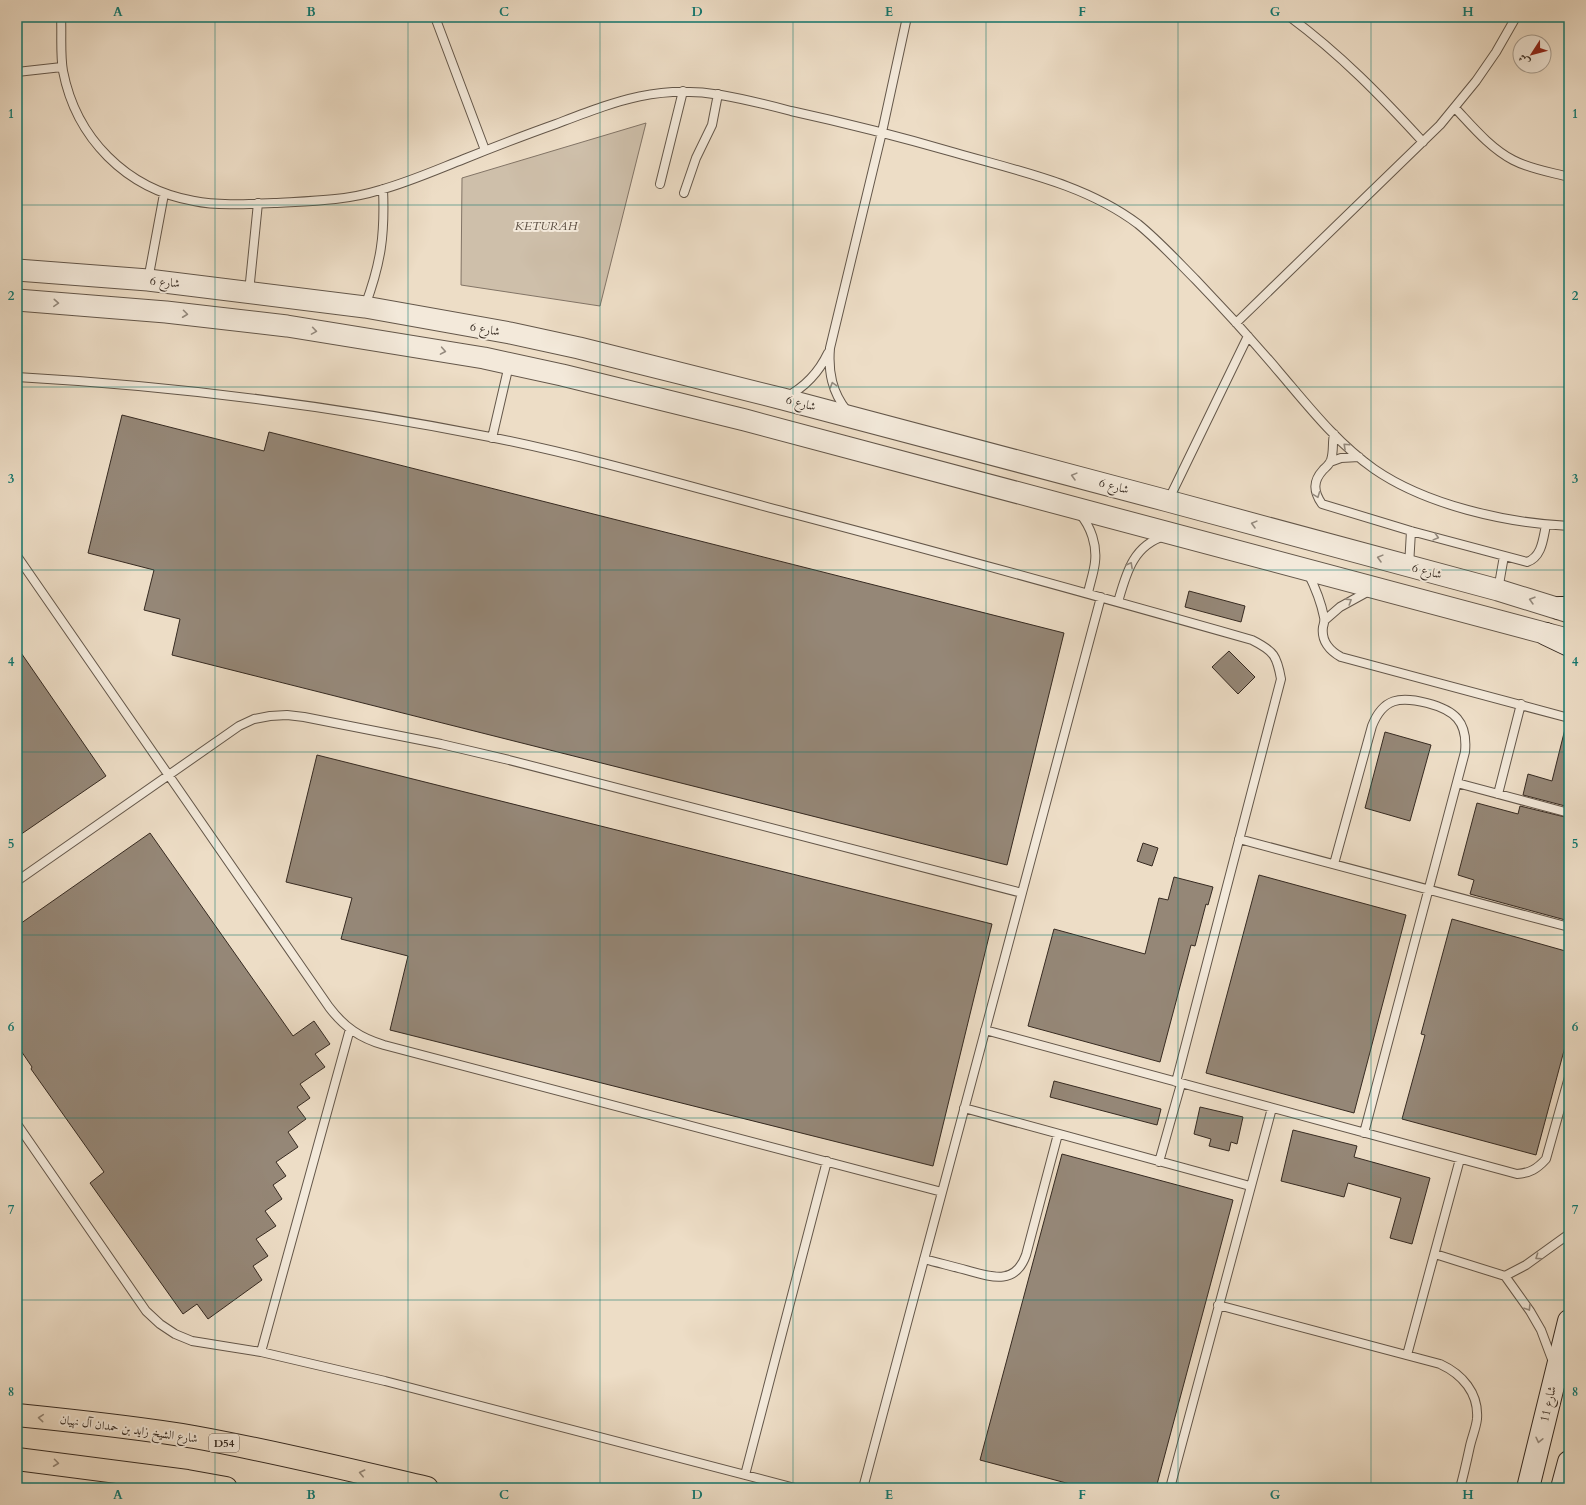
<svg xmlns="http://www.w3.org/2000/svg" width="1586" height="1505" viewBox="0 0 1586 1505" font-family="Cardo,Amiri,serif">
  <style>
    .green { fill: #cebfaa; stroke: #827466 }
    .building { fill: #958777; stroke: #362a21 }
    .lines { fill: none; stroke-linecap: round; stroke-linejoin: round }
    .service-casing { stroke: #64574a; stroke-width: 10 }
    .tertiary-casing { stroke: #64574a; stroke-width: 23 }
    .secondary-casing { stroke: #362a21; stroke-width: 24 }
    .primary-casing { stroke: #362a21; stroke-width: 24 }
    .service { stroke: #f3e9da; stroke-width: 8 }
    .tertiary { stroke: #f3e9da; stroke-width: 21 }
    .secondary { stroke: #f3e9da; stroke-width: 22 }
    .primary { stroke: #edddc6; stroke-width: 22 }
    .oneway { stroke: #948a7e }
    .oneway2 { stroke: #928474 }
    .grid { fill: none; stroke: #0f766e; stroke-width: 1; stroke-opacity: 0.55 }
    .labels { text-anchor: middle; stroke-width: 4; stroke-linejoin: round; paint-order: stroke }
    .shield { fill: #f3e9da; stroke: #6f6358; stroke-width: 1 }
    .shield-label { font-size: 11px; font-weight: bold; fill: #362a21 }
    .park-label { font-size: 12px; font-style: italic; fill: #5c4f43; stroke: #f3e9da }
    .street-label { font-size: 12px; fill: #362a21; stroke: #f3e9da }
    .neatline { fill: none; stroke: #0f766e; stroke-width: 1.5 }
    .grid-label { font-size: 13px; text-anchor: middle; font-weight: bold; fill: #0f766e }
  </style>
  <rect width="100%" height="100%" fill="#edddc6"/>
  <filter id="stains"><feTurbulence type="fractalNoise" baseFrequency=".005" numOctaves="4"/><feColorMatrix values="0 0 0 0 .2 0 0 0 0 .09 0 0 0 0 .02 0 0 0 .5 -.17"/></filter>
  <radialGradient id="worn" r=".72"><stop offset=".6" stop-color="#630" stop-opacity="0"/><stop offset="1" stop-color="#630" stop-opacity=".3"/></radialGradient>
  <!-- green -->
  <path class="green" d="M 646,123 L 600,306 L 461,285 L 462,178 Z"/>
  <!-- building -->
  <path class="building" d="M 122,415 L 264,451 L 269,432 L 1064,633 L 1007,865 L 172,655 L 180,619 L 144,610 L 154,570 L 88,553 Z
    M 1189,591 L 1245,606 L 1241,622 L 1185,607 Z
    M 17,647 L 106,776 L 17,837 Z
    M 1229,651 L 1255,677 L 1238,694 L 1212,667 Z
    M 1565,729 L 1569,729 L 1569,807 L 1523,795 L 1528,774 L 1552,781 Z
    M 1385,732 L 1431,745 L 1410,821 L 1365,808 Z
    M 317,755 L 992,924 L 933,1166 L 390,1030 L 408,956 L 341,939 L 352,898 L 286,882 Z
    M 1477,803 L 1518,814 L 1520,806 L 1569,818 L 1569,921 L 1470,894 L 1474,880 L 1458,875 Z
    M 150,833 L 293,1036 L 314,1021 L 330,1044 L 315,1054 L 325,1067 L 300,1084 L 310,1098 L 297,1107 L 306,1119 L 288,1132 L 298,1147 L 276,1162 L 286,1176 L 273,1185 L 282,1199 L 265,1211 L 276,1226 L 256,1239 L 268,1256 L 253,1266 L 262,1280 L 208,1319 L 197,1304 L 183,1314 L 90,1183 L 104,1172 L 31,1069 L 32,1067 L 17,1045 L 17,926 Z
    M 1143,843 L 1158,848 L 1152,866 L 1137,861 Z
    M 1259,875 L 1406,915 L 1354,1113 L 1206,1073 Z
    M 1174,877 L 1213,887 L 1208,905 L 1206,904 L 1195,946 L 1191,945 L 1160,1062 L 1028,1026 L 1054,929 L 1145,954 L 1159,898 L 1168,900 Z
    M 1452,919 L 1569,952 L 1569,1032 L 1536,1155 L 1402,1119 L 1425,1035 L 1421,1034 Z
    M 1054,1081 L 1161,1109 L 1157,1125 L 1050,1097 Z
    M 1200,1107 L 1243,1117 L 1237,1144 L 1231,1142 L 1229,1151 L 1209,1146 L 1211,1139 L 1194,1134 Z
    M 1293,1130 L 1357,1146 L 1354,1157 L 1430,1178 L 1412,1244 L 1390,1238 L 1401,1198 L 1348,1183 L 1344,1197 L 1281,1181 Z
    M 1062,1154 L 1233,1200 L 1156,1488 L 1085,1488 L 980,1460 Z"/>
  <g class="lines">
    <defs>
      <path id="service" d="M 61,17 C 62,34 60,54 63,71 C 76,138 126,189 194,201 C 217,206 250,204 274,203 C 310,201 345,201 380,190 C 409,182 436,170 464,159 C 494,147 525,135 556,124 C 614,102 657,84 721,95 C 744,99 768,105 791,111 C 846,123 901,137 956,153 C 1018,171 1085,184 1138,224 C 1159,241 1177,261 1196,280 C 1225,310 1253,341 1280,373 C 1309,407 1337,443 1374,469 C 1426,505 1506,523 1569,526
        M 435,17 L 485,150
        M 1290,17 C 1340,54 1381,96 1423,142
        M 17,72 L 62,67
        M 1455,108 C 1472,126 1490,148 1513,160 C 1530,169 1550,172 1569,177
        M 660,184 L 683,91
        M 684,193 L 696,158 L 712,125 L 718,94
        M 148,280 L 164,194
        M 249,292 L 258,203
        M 365,306 C 381,263 385,235 383,189
        M 1236,323 L 1440,125 L 1476,81 L 1496,52 L 1516,17
        M 17,377 C 176,386 334,406 490,437 C 590,457 688,486 786,512 C 942,553 1097,596 1252,640 C 1274,651 1277,656 1281,679 L 1176,1082
        M 786,397 C 805,387 819,372 828,353
        M 847,411 C 832,392 828,372 830,348 L 882,132 L 907,17
        M 1334,434 C 1332,443 1334,451 1331,460 C 1330,464 1326,467 1323,470 C 1313,481 1313,491 1322,504 L 1411,531 L 1527,562 C 1542,557 1543,539 1546,525
        M 492,438 L 509,365
        M 1330,462 L 1341,458 L 1359,457
        M 1168,501 L 1248,336
        M 1080,514 C 1091,527 1097,545 1095,562 C 1094,572 1090,583 1088,593
        M 17,556 L 329,1007 C 344,1027 360,1038 384,1045 L 942,1192
        M 1409,566 L 1411,531
        M 1308,573 C 1315,587 1321,602 1324,617 C 1325,621 1324,623 1323,627 C 1321,641 1330,651 1341,657 L 1569,718
        M 1498,590 L 1504,556
        M 1118,602 C 1126,574 1133,545 1165,536
        M 1325,620 L 1340,607 L 1369,591
        M 1457,783 L 1569,813
        M 1498,794 L 1521,704
        M 1239,839 L 1569,927
        M 1334,864 L 1372,726 C 1383,698 1400,696 1427,703 C 1454,710 1468,721 1465,752 L 1364,1133
        M 17,881 L 239,726 L 254,719 L 270,716 L 287,715 L 304,717 L 441,744 L 509,760 L 1022,893
        M 985,1030 L 1517,1174 C 1530,1173 1537,1169 1546,1159 L 1569,1077
        M 964,1108 L 1250,1186
        M 17,1124 L 146,1311 L 160,1324 L 175,1334 L 192,1341 L 261,1352 L 385,1381 L 795,1488
        M 1159,1162 L 1181,1084
        M 1435,1254 L 1505,1276 L 1530,1311 L 1541,1330 L 1553,1362
        M 924,1259 C 938,1263 952,1266 966,1270 C 991,1277 1015,1286 1026,1255 L 1058,1134
        M 1505,1276 L 1526,1265 L 1569,1234
        M 1218,1305 L 1440,1364 C 1462,1374 1479,1393 1477,1419 C 1476,1428 1472,1437 1470,1446 C 1467,1460 1464,1474 1460,1488
        M 261,1352 L 350,1029
        M 1407,1355 L 1460,1159
        M 745,1475 L 827,1161
        M 863,1488 L 1101,597
        M 1170,1488 L 1272,1108"/>
      <path id="tertiary" d="M 17,270 L 148,280 L 365,307 L 510,333 L 579,348 L 783,399 L 1168,501 L 1498,590 L 1569,612
        M 17,300 L 166,312 L 287,326 L 484,358 L 562,375 L 745,420 L 1563,638"/>
      <path id="secondary" d="M 1559,608 L 1569,608
        M 1546,634 L 1569,645
        M 1528,1488 L 1569,1321
        M 1562,1488 L 1569,1462"/>
      <path id="primary" d="M 17,1415 C 76,1421 135,1427 194,1437 C 272,1451 350,1470 427,1488
        M 17,1459 L 187,1481 L 226,1488"/>
    </defs>
    <!-- service casing -->
    <use href="#service" class="service-casing"/>
    <!-- tertiary casing -->
    <use href="#tertiary" class="tertiary-casing"/>
    <!-- secondary casing -->
    <use href="#secondary" class="secondary-casing"/>
    <!-- primary casing -->
    <use href="#primary" class="primary-casing"/>
    <!-- service -->
    <use href="#service" class="service"/>
    <!-- tertiary -->
    <use href="#tertiary" class="tertiary"/>
    <!-- secondary -->
    <use href="#secondary" class="secondary"/>
    <!-- primary -->
    <use href="#primary" class="primary"/>
  </g>
  <!-- one-way arrows -->
  <defs><path id="oneway-chevron" d="M-2-3.5L2.5 0L-2 3.5" fill="none" stroke-width="1.6" stroke-linecap="round" stroke-linejoin="round"/></defs>
  <g class="oneway">
    <use href="#oneway-chevron" transform="translate(56 303) rotate(4)"/>
    <use href="#oneway-chevron" transform="translate(185 314) rotate(7)"/>
    <use href="#oneway-chevron" transform="translate(314 331) rotate(9)"/>
    <use href="#oneway-chevron" transform="translate(443 351) rotate(10)"/>
    <use href="#oneway-chevron" transform="translate(833 385) rotate(-107)"/>
    <use href="#oneway-chevron" transform="translate(1346 446) rotate(-137)"/>
    <use href="#oneway-chevron" transform="translate(1074 476) rotate(-165)"/>
    <use href="#oneway-chevron" transform="translate(1317 495) rotate(69)"/>
    <use href="#oneway-chevron" transform="translate(1254 524) rotate(-165)"/>
    <use href="#oneway-chevron" transform="translate(1436 537) rotate(15)"/>
    <use href="#oneway-chevron" transform="translate(1380 558) rotate(-165)"/>
    <use href="#oneway-chevron" transform="translate(1130 565) rotate(-61)"/>
    <use href="#oneway-chevron" transform="translate(1532 600) rotate(-164)"/>
    <use href="#oneway-chevron" transform="translate(1349 601) rotate(-32)"/>
    <use href="#oneway-chevron" transform="translate(1538 1257) rotate(146)"/>
    <use href="#oneway-chevron" transform="translate(1528 1308) rotate(58)"/>
    <use href="#oneway-chevron" transform="translate(1539 1440) rotate(103)"/>
  </g>
  <g class="oneway2">
    <use href="#oneway-chevron" transform="translate(41 1418) rotate(-175)"/>
    <use href="#oneway-chevron" transform="translate(56 1463) rotate(7)"/>
    <use href="#oneway-chevron" transform="translate(362 1473) rotate(-167)"/>
  </g>
  <!-- grid -->
  <path class="grid" d="M 215,17 L 215,1488M 408,17 L 408,1488M 600,17 L 600,1488M 793,17 L 793,1488M 986,17 L 986,1488M 1178,17 L 1178,1488M 1371,17 L 1371,1488M 17,205 L 1569,205M 17,387 L 1569,387M 17,570 L 1569,570M 17,752 L 1569,752M 17,935 L 1569,935M 17,1118 L 1569,1118M 17,1300 L 1569,1300"/>
  <g class="labels">
    <!-- shield labels -->
    <rect class="shield" x="209" y="1434" width="30" height="18" rx="3"/>
    <g class="shield-label">
      <text x="224" y="1447">D54</text>
    </g>
    <!-- park labels -->
    <g class="park-label">
      <text x="546" y="230">KETURAH</text>
    </g>
    <!-- street labels -->
    <g class="street-label">
      <text transform="translate(165 282) rotate(6)" y="4">شارع 6</text>
      <text transform="translate(485 329) rotate(10)" y="4">شارع 6</text>
      <text transform="translate(801 403) rotate(15)" y="4">شارع 6</text>
      <text transform="translate(1114 486) rotate(15)" y="4">شارع 6</text>
      <text transform="translate(1427 571) rotate(15)" y="4">شارع 6</text>
      <text transform="translate(1548 1404) rotate(-77)" y="4">شارع 11</text>
      <text transform="translate(129 1429) rotate(8)" y="4">شارع الشيخ زايد بن حمدان آل نهيان</text>
    </g>
  </g>
  <!-- margin -->
  <rect width="1586" height="1505" fill="none" stroke="#edddc6" stroke-width="44"/>
  <!-- north arrow -->
  <g transform="translate(1532 54) rotate(234)"><circle r="19" fill="#f3e9da" stroke="#a79d90"/>
  <path d="M0-3L7 15L0 10L-7 15Z" fill="#8f2418"/>
  <text y="-6" font-size="11" font-weight="bold" text-anchor="middle" fill="#362a21">ش</text>
  </g>
  <rect x="22" y="22" width="1542" height="1461" class="neatline"/>
  <g class="grid-label">
    <text x="118" y="16">A</text>
    <text x="311" y="16">B</text>
    <text x="504" y="16">C</text>
    <text x="697" y="16">D</text>
    <text x="889" y="16">E</text>
    <text x="1082" y="16">F</text>
    <text x="1275" y="16">G</text>
    <text x="1468" y="16">H</text>
    <text x="11" y="118">1</text>
    <text x="1575" y="118">1</text>
    <text x="11" y="300">2</text>
    <text x="1575" y="300">2</text>
    <text x="11" y="483">3</text>
    <text x="1575" y="483">3</text>
    <text x="11" y="666">4</text>
    <text x="1575" y="666">4</text>
    <text x="11" y="848">5</text>
    <text x="1575" y="848">5</text>
    <text x="11" y="1031">6</text>
    <text x="1575" y="1031">6</text>
    <text x="11" y="1214">7</text>
    <text x="1575" y="1214">7</text>
    <text x="11" y="1396">8</text>
    <text x="1575" y="1396">8</text>
    <text x="118" y="1499">A</text>
    <text x="311" y="1499">B</text>
    <text x="504" y="1499">C</text>
    <text x="697" y="1499">D</text>
    <text x="889" y="1499">E</text>
    <text x="1082" y="1499">F</text>
    <text x="1275" y="1499">G</text>
    <text x="1468" y="1499">H</text>
  </g>
  <rect width="100%" height="100%" filter="url(#stains)"/>
  <rect width="100%" height="100%" fill="url(#worn)"/>
</svg>
